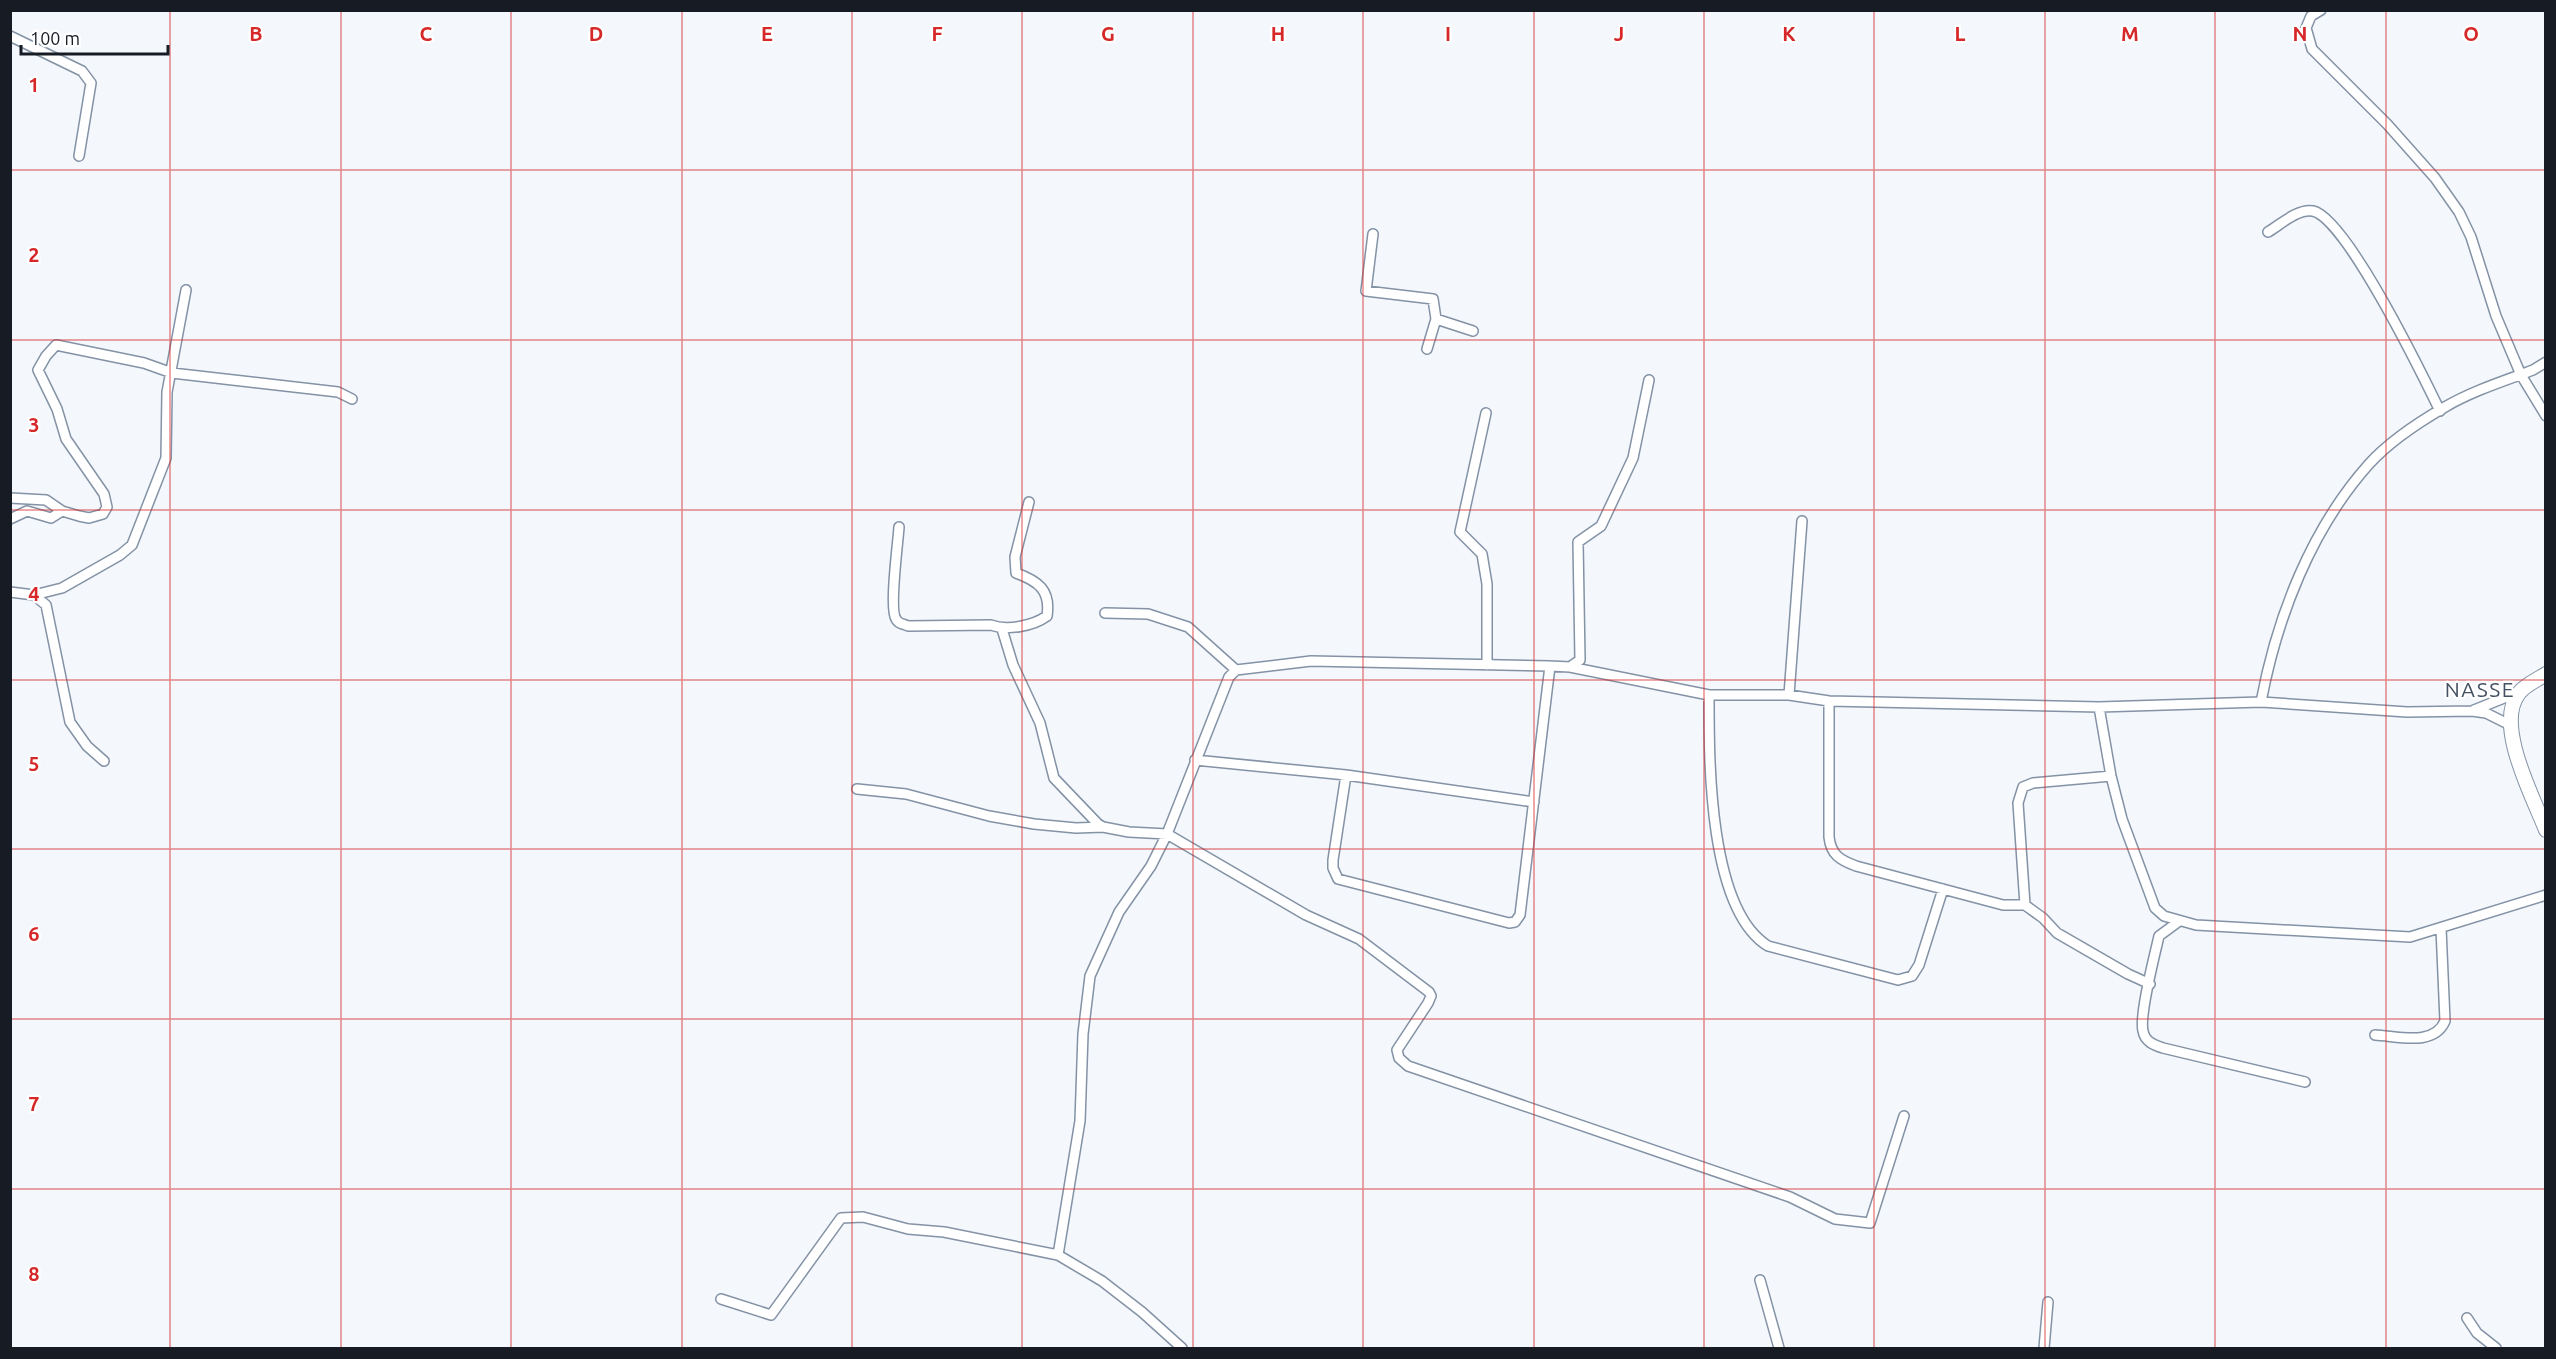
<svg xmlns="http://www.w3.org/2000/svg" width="2556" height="1359" viewBox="0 0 2556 1359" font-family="Ubuntu,sans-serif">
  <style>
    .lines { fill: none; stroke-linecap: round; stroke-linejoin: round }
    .street-casing { stroke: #8392a5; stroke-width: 12 }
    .secondary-casing { stroke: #8392a5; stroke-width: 16 }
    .street { stroke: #fff; stroke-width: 9 }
    .secondary { stroke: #fff; stroke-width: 14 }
    .grid { fill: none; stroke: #d62828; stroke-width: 1.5; stroke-opacity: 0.55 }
    .labels { text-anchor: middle; stroke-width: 4.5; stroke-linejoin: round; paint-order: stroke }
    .quarter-label { font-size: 21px; letter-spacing: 1.5px; fill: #445163; stroke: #fff }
    .grid-label { font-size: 20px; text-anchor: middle; font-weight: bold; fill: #d62828; stroke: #fff; stroke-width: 4.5; stroke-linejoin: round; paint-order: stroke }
  </style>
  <rect width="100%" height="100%" fill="#f4f7fc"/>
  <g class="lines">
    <defs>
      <path id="street" d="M 2321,10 L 2311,16 L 2306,28 L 2312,49 L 2387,124 L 2435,178 L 2459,212 L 2471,237 L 2496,316 L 2521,375 L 2546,416
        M 10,36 L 82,71 L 91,83 L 79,156
        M 2268,232 C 2280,225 2298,208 2313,211 C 2346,218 2423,376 2440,411
        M 1373,234 L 1366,291 L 1433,299 L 1436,319 L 1427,349
        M 1436,319 L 1473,331
        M 1486,413 L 1460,532 L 1482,554 L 1487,584 L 1487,665
        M 10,498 L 46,500 L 62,511 L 79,516 L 89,518 L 103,514 L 107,507 L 104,494 L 66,439 L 57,409 L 38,370 L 46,356 L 56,345 L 144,363 L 172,373 L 338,392 L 352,399
        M 10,519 L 27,511 L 51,518 L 62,511
        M 899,527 C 898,543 889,609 896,619 C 898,624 904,624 908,626 L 991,625 C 1007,631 1033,626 1047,616 C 1051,590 1038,581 1016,573 L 1015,557 L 1029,502
        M 10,592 L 34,595 L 62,588 L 120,555 L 132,545 L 166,458 L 167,392 L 186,290
        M 34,595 L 46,605 L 70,722 L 87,746 L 104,761
        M 1105,613 L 1148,614 L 1188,627 L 1236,670
        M 1002,629 L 1013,665 L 1040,723 L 1054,778 L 1098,824 L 1103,827 L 1129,832 L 1167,834 L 1306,915 L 1359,939 L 1429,992 L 1431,996 L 1428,1003 L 1397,1050 L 1399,1058 L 1408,1066 L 1790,1197 L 1835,1219 L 1870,1223 L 1904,1116
        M 1570,667 L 1580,660 L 1578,542 L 1601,526 L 1633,458 L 1649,380
        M 1709,695 C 1709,759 1708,909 1768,946 L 1898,980 L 1912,976 L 1919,965 L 1943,889
        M 1789,695 L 1802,521
        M 1829,701 L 1829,837 C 1831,855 1840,860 1856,866 L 2003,905 L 2025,905 L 2043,918 L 2057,933 L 2128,974 L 2150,984
        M 2261,702 C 2277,617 2311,529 2369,464 C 2389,442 2419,422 2445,407 C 2472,391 2504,381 2533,370 L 2546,362
        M 2099,707 L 2111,776 L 2122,819 L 2155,908 L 2164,916 L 2196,925 L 2410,937 L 2546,895
        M 2474,710 L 2519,692
        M 1195,760 L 1346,775 L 1534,802
        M 1346,775 L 1333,860 L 1333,868 L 1338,879 L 1509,923 L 1515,922 L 1520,915 L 1550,666
        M 857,789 L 906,794 L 989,816 L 1034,824 L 1076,828 L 1103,827
        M 2025,905 L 2018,803 L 2023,787 L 2033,783 L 2111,776
        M 2178,922 L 2159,936 C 2155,954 2139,1015 2143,1031 C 2145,1042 2154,1045 2163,1048 L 2305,1082
        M 2375,1035 C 2398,1036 2434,1047 2445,1021 L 2441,928
        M 1058,1255 L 1080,1121 L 1083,1034 L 1090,976 L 1119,912 L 1151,866 L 1167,834 L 1229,677 L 1236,670 L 1311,661 L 1550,666 L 1570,667 L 1709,695 L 1789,695 L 1829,701 L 2099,707 L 2261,702 L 2407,712 L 2472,711 L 2486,713 L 2510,725
        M 1760,1280 L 1779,1348
        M 721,1299 L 771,1315 L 841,1218 L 863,1217 L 908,1229 L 944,1232 L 1058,1255 L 1102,1281 L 1142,1312 L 1182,1348
        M 2467,1318 L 2477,1333 L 2496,1348
        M 2044,1348 L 2048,1302"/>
      <path id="secondary" d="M 2546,674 C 2537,680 2525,685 2519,693 C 2494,724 2533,797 2546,830"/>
    </defs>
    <!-- street casing -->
    <use href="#street" class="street-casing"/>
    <!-- secondary casing -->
    <use href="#secondary" class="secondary-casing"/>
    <!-- street -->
    <use href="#street" class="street"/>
    <!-- secondary -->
    <use href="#secondary" class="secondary"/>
  </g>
  <!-- grid -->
  <path class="grid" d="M 170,10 L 170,1348M 341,10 L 341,1348M 511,10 L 511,1348M 682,10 L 682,1348M 852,10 L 852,1348M 1022,10 L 1022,1348M 1193,10 L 1193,1348M 1363,10 L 1363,1348M 1534,10 L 1534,1348M 1704,10 L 1704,1348M 1874,10 L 1874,1348M 2045,10 L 2045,1348M 2215,10 L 2215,1348M 2386,10 L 2386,1348M 10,170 L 2546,170M 10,340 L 2546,340M 10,510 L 2546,510M 10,680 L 2546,680M 10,849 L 2546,849M 10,1019 L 2546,1019M 10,1189 L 2546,1189"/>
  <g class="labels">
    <!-- quarter labels -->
    <g class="quarter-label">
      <text x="2480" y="697">NASSE</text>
    </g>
  </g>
  <g class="grid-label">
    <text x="256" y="41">B</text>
    <text x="426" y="41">C</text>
    <text x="596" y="41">D</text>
    <text x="767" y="41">E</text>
    <text x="937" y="41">F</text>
    <text x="1108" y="41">G</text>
    <text x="1278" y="41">H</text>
    <text x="1448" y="41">I</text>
    <text x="1619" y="41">J</text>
    <text x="1789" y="41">K</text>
    <text x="1960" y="41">L</text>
    <text x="2130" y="41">M</text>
    <text x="2300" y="41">N</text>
    <text x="2471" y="41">O</text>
    <text x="34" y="92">1</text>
    <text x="34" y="262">2</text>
    <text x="34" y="432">3</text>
    <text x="34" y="601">4</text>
    <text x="34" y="771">5</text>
    <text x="34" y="941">6</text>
    <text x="34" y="1111">7</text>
    <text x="34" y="1281">8</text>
  </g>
  <!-- border -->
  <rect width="2556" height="1359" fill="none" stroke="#171c24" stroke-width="24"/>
  <!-- scale -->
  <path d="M21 45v9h147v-9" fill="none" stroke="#171c24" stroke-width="3"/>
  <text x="30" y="45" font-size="18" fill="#171c24" stroke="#ffffff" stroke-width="4.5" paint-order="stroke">100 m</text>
</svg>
